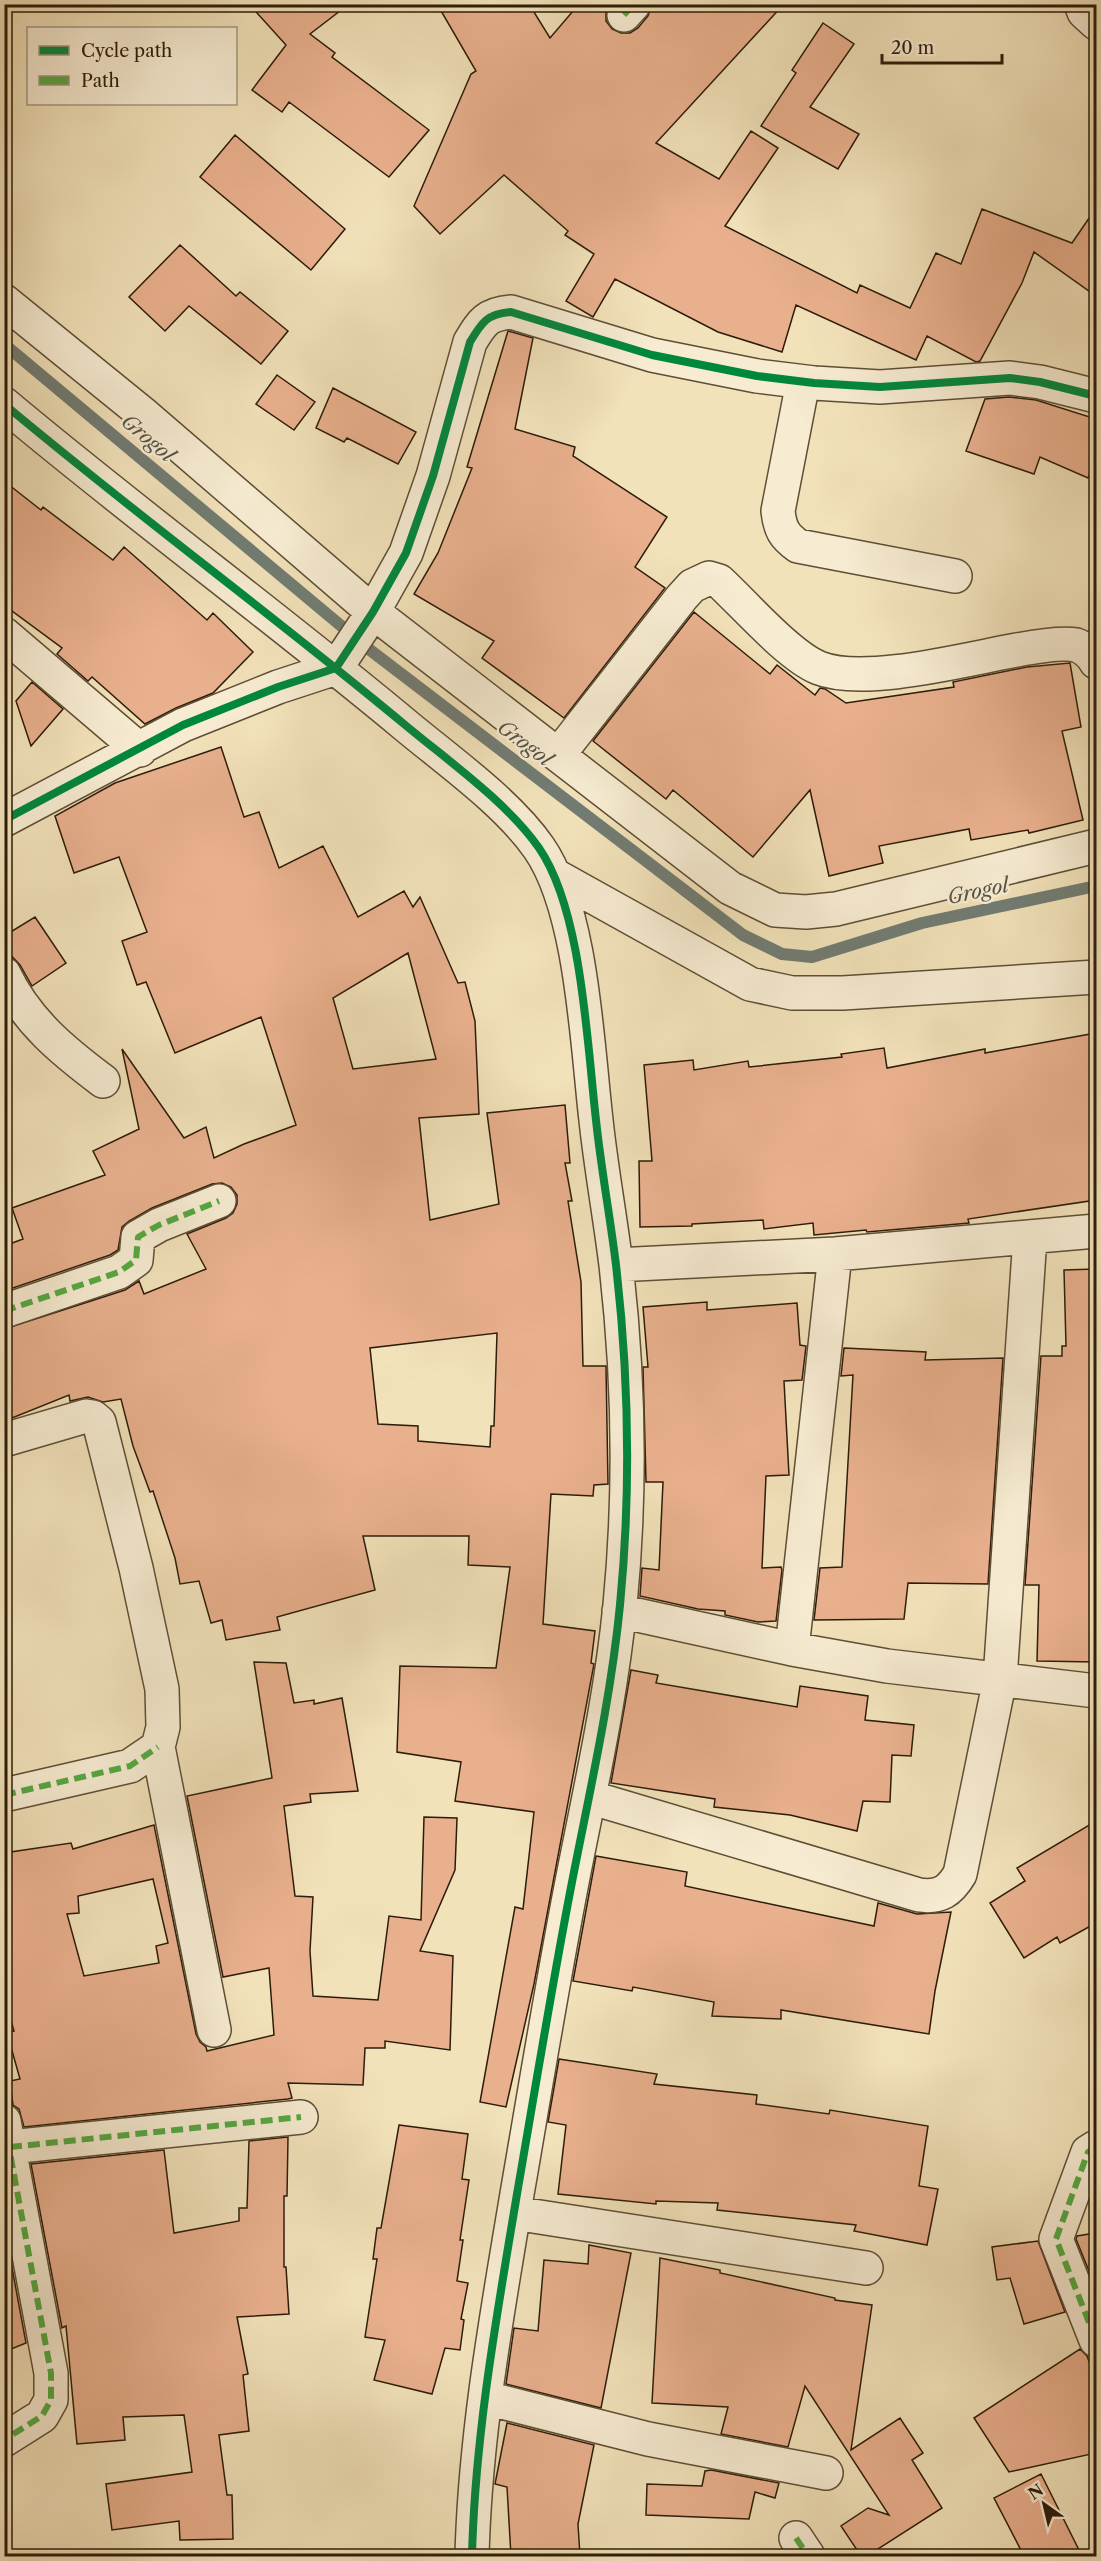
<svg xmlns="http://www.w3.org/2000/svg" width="1101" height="2561" viewBox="0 0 1101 2561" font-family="'Libre Caslon Text',serif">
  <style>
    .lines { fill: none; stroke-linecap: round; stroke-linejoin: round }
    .stream { stroke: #717c73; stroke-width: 12 }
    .building { fill: #e9b08d; stroke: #2d1c09; stroke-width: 1.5; fill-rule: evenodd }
    .street-casing { stroke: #5e4e35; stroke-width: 36 }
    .street { stroke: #f7ecd2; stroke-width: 33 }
    .quiet { stroke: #54a941; stroke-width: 6; stroke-dasharray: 12 6; stroke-linecap: butt }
    .cycleway-casing { stroke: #f7ecd2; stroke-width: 11 }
    .cycleway { stroke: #00873e; stroke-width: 8 }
    .labels { text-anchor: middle; stroke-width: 5; stroke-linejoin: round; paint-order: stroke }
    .water-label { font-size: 20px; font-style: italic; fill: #555447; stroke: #f7ecd2 }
  </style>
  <rect width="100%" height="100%" fill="#f2e2ba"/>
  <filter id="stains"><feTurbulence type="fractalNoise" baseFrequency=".00333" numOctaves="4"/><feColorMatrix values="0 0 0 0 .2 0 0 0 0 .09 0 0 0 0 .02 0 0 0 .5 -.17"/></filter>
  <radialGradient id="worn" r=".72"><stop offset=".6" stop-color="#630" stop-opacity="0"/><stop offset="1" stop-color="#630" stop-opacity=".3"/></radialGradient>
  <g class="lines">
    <!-- stream -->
    <path class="stream" d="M 4,344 L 370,650 L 743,935 L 782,954 L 812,957 L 922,923 L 1096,886"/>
  </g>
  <!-- building -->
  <path class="building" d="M 249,4 L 349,4 L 310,34 L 335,53 L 332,57 L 429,130 L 389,177 L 289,102 L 282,112 L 252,90 L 286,45 Z
    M 437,4 L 529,4 L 550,38 L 579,4 L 609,4 L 606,12 L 606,21 L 612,29 L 621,33 L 630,33 L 638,28 L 648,16 L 652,4 L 784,4 L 656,143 L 719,179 L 751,131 L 778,148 L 725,226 L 857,293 L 860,285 L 910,308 L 936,253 L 961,264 L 982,209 L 1072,243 L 1096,208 L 1096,296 L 1034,252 L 1022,283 L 980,361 L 976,362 L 927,336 L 916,360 L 796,305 L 782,352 L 718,332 L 615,279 L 593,317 L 566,301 L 594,254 L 565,235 L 568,231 L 504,175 L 440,234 L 414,206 L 471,74 L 476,71 Z
    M 823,23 L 854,44 L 810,107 L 859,134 L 838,169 L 761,126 L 796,73 L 792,70 Z
    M 235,135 L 345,229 L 311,270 L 200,177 Z
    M 180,245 L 236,296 L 240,292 L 288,331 L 261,364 L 189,306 L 165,331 L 129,297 Z
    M 508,331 L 533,338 L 515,429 L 575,447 L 573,456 L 667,517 L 635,567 L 665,588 L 564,718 L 482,658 L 494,641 L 414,594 L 438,553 L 472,468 L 467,467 Z
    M 277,375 L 315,402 L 294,430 L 256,404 Z
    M 333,388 L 416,432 L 398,464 L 347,438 L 344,442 L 316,428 Z
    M 1009,397 L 1036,400 L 1096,419 L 1096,458 L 1088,478 L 1040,457 L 1034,474 L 966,451 L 985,399 Z
    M 4,481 L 41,510 L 43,507 L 113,560 L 124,547 L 207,620 L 213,613 L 253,652 L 213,693 L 176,708 L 145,724 L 92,677 L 88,681 L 57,654 L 62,648 L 4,605 Z
    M 694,612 L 770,674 L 777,665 L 815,695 L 820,688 L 825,689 L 846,703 L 954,687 L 953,682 L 1027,667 L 1070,663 L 1081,727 L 1062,731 L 1083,820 L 1029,833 L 1028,830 L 971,840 L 969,829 L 879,846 L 883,863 L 829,876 L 810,790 L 753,857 L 673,790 L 666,799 L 593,741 Z
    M 32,682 L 63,709 L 31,746 L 16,701 Z
    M 221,747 L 244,817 L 259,812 L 279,868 L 323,846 L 358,917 L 404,891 L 413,907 L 420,897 L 458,983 L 465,982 L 475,1021 L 479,1114 L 419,1118 L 430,1220 L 499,1204 L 487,1113 L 565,1105 L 570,1163 L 565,1163 L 572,1201 L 568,1201 L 581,1282 L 583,1366 L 606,1366 L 608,1484 L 594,1485 L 593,1496 L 551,1494 L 543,1624 L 595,1631 L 591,1663 L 594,1664 L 534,1984 L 506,2107 L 480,2102 L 515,1907 L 523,1909 L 534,1812 L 455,1801 L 461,1762 L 397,1752 L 400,1666 L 496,1668 L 510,1567 L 468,1565 L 469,1536 L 363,1536 L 375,1590 L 277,1617 L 280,1630 L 226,1640 L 222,1620 L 211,1623 L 199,1581 L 180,1584 L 175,1558 L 153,1491 L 150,1492 L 133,1446 L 121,1399 L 103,1402 L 88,1397 L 70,1401 L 69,1395 L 12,1418 L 4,1398 L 4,1329 L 125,1290 L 139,1281 L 144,1294 L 206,1269 L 187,1234 L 226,1218 L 233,1213 L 237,1204 L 237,1195 L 231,1187 L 222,1183 L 212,1184 L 152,1208 L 129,1221 L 122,1227 L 118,1250 L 110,1255 L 4,1291 L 4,1246 L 23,1239 L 12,1208 L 105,1175 L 93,1151 L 139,1129 L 122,1049 L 184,1138 L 206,1127 L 214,1158 L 244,1144 L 296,1125 L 261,1017 L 175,1053 L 146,982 L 137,985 L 122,941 L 147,932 L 119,857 L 74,873 L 55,816 L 115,783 ZM 408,953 L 436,1059 L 353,1069 L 333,998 ZM 497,1333 L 494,1426 L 491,1426 L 490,1447 L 418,1441 L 418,1426 L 378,1424 L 370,1348 Z
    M 35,917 L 66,963 L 32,986 L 20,965 L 4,948 L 4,936 Z
    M 1096,1033 L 1096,1200 L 968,1219 L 969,1223 L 867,1232 L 866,1230 L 814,1235 L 813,1223 L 764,1229 L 763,1220 L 692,1224 L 692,1226 L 640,1227 L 639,1161 L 652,1161 L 644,1065 L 693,1060 L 694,1070 L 748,1061 L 749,1067 L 842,1057 L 841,1054 L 884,1048 L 887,1068 L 985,1049 L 985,1053 Z
    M 1096,1269 L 1096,1662 L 1037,1661 L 1039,1585 L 1025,1585 L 1041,1356 L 1062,1356 L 1062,1346 L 1066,1346 L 1064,1270 Z
    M 707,1302 L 707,1310 L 797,1303 L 800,1345 L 806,1346 L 802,1380 L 784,1381 L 789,1475 L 766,1476 L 762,1568 L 781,1567 L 782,1570 L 776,1621 L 758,1622 L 725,1615 L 725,1611 L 698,1609 L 640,1596 L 642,1568 L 659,1570 L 663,1482 L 646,1482 L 643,1367 L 648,1367 L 643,1307 Z
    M 844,1348 L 926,1352 L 925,1360 L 1003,1358 L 988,1584 L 908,1583 L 904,1619 L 814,1620 L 820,1568 L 842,1567 L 853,1375 L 841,1376 Z
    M 254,1662 L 286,1663 L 294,1703 L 314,1700 L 314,1704 L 342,1698 L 358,1791 L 310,1794 L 311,1802 L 284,1806 L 295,1896 L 313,1897 L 310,1951 L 313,1996 L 378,2000 L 389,1916 L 421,1920 L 424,1817 L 457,1818 L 455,1870 L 420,1951 L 453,1956 L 450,2050 L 385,2041 L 385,2048 L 365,2048 L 363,2085 L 288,2083 L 292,2098 L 288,2099 L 24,2127 L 19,2109 L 13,2105 L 10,2081 L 20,2079 L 7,2033 L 14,2031 L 4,1997 L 4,1853 L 71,1843 L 73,1849 L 154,1825 L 196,2034 L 200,2042 L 206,2047 L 207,2051 L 274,2035 L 269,1968 L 223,1977 L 187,1796 L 272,1778 ZM 153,1879 L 168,1943 L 156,1946 L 159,1963 L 84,1976 L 67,1914 L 79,1913 L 78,1896 Z
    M 631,1670 L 658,1675 L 656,1683 L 797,1707 L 800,1686 L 868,1696 L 865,1720 L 914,1725 L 911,1756 L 892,1755 L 890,1802 L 863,1801 L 857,1831 L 790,1815 L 714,1807 L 715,1799 L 611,1783 Z
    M 1096,1821 L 1096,1923 L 1060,1943 L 1057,1937 L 1024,1958 L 990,1903 L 1025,1881 L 1017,1868 Z
    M 596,1856 L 687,1872 L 685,1886 L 874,1926 L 878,1903 L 917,1914 L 951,1912 L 935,1991 L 929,2034 L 781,2010 L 781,2019 L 712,2016 L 714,2002 L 633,1987 L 632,1991 L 573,1981 Z
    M 559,2059 L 657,2074 L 654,2084 L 757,2095 L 756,2104 L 829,2114 L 830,2110 L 928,2126 L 919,2186 L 938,2189 L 927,2245 L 854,2231 L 856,2225 L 717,2210 L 718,2203 L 656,2201 L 656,2204 L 558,2194 L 566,2125 L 548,2122 Z
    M 399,2125 L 468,2134 L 462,2179 L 469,2180 L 460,2240 L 463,2240 L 457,2281 L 468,2283 L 461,2319 L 464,2320 L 460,2350 L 445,2348 L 432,2394 L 374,2380 L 385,2340 L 365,2337 L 377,2259 L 373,2259 L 377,2228 L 381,2228 Z
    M 288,2137 L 287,2196 L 284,2196 L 284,2267 L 286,2267 L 289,2314 L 237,2317 L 248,2374 L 243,2375 L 249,2431 L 219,2435 L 227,2495 L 232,2495 L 233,2539 L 180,2540 L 179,2521 L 112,2530 L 106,2484 L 192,2472 L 184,2415 L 123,2417 L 125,2440 L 77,2444 L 66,2326 L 62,2328 L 31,2164 L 164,2150 L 174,2233 L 239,2221 L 239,2208 L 247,2208 L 249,2141 Z
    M 1096,2233 L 1096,2274 L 1091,2276 L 1076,2239 L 1077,2236 Z
    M 1038,2241 L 1065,2312 L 1024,2324 L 1010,2278 L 997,2280 L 992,2247 Z
    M 589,2245 L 631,2253 L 601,2408 L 506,2384 L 514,2328 L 538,2331 L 544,2260 L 588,2264 Z
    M 10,2257 L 26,2343 L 4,2352 L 4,2260 Z
    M 660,2258 L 720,2270 L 720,2273 L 835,2298 L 835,2300 L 872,2305 L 851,2450 L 900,2418 L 923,2453 L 912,2460 L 942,2508 L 867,2556 L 861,2556 L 841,2526 L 868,2508 L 889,2515 L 805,2386 L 788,2447 L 721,2434 L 728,2407 L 652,2403 Z
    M 1080,2349 L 1087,2356 L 1096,2381 L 1096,2453 L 1009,2472 L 974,2418 Z
    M 507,2423 L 594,2445 L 578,2524 L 580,2556 L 511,2556 L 507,2487 L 495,2484 Z
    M 711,2470 L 779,2483 L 775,2498 L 755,2492 L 749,2519 L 646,2515 L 647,2484 L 702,2486 L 705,2471 Z
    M 1041,2474 L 1082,2556 L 1024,2556 L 994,2498 Z"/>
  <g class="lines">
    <defs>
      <path id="street" d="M 1081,4 L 1084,12 L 1096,23
        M 624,15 L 634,4
        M 4,301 L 142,413 L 373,612 L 730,888 L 775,910 L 806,912 L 836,909 L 1096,846
        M 803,382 L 778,511 C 780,529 784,536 798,546 L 955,576
        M 4,404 C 135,514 273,615 404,724 C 447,760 507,802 539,848 C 582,910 587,1043 596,1120 C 601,1168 610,1216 616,1265 C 629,1378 631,1492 620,1605 C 611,1698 590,1790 572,1882 C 552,1985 535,2090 517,2194 C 497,2314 475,2435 472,2556
        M 4,634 L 140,750
        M 559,754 L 682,597 L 692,586 L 709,578 L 719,581 C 744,604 789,656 819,668 C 864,686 967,659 1017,650 C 1033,647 1061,642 1076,645 C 1085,648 1092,655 1096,662
        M 4,820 L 183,725 L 278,687 L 336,668 L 373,612 L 406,553 L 433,476 L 470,342 C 482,322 487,314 511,312 L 652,355 L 757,376 L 814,383 L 880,387 L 1010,378 L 1040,382 L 1096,396
        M 554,875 L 750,984 L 792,993 L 843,993 L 1096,977
        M 4,974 C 26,1021 63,1051 103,1081
        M 616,1265 L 835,1254 L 1096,1231
        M 4,1311 L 119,1272 L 136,1260 L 138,1237 L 159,1225 L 219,1201
        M 4,1440 L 86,1416 L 93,1417 L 99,1422 L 136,1568 L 162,1689 L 163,1727 L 158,1747 L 214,2030
        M 619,1611 L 792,1649 L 887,1666 L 1096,1691
        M 792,1649 L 835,1254
        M 4,1795 L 130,1766 L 158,1747
        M 589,1797 L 919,1895 C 940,1898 950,1891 960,1874 L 1000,1679 L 1030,1237
        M 4,2121 L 51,2373 L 51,2400 L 42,2416 L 4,2440
        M 10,2147 L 301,2117
        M 1096,2147 L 1088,2152 L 1056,2239 L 1096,2340
        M 514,2213 L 866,2268
        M 486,2398 L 648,2439 L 826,2473
        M 796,2538 L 808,2556"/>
    </defs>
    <!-- street casing -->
    <use href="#street" class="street-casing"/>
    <!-- street -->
    <use href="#street" class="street"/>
    <!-- quiet -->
    <path class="quiet" d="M 624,15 L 634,4
      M 4,1311 L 119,1272 L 136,1260 L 138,1237 L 159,1225 L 219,1201
      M 4,1795 L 130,1766 L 158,1747
      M 4,2121 L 51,2373 L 51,2400 L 42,2416 L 4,2440
      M 10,2147 L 301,2117
      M 1096,2147 L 1088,2152 L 1056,2239 L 1096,2340
      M 796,2538 L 808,2556"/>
    <defs>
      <path id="cycleway" d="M 4,404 C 135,514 273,615 404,724 C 447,760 507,802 539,848 C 582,910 587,1043 596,1120 C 601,1168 610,1216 616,1265 C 629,1378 631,1492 620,1605 C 611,1698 590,1790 572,1882 C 552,1985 535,2090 517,2194 C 497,2314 475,2435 472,2556
        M 4,820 L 183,725 L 278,687 L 336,668 L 373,612 L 406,553 L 433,476 L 470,342 C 482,322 487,314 511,312 L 652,355 L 757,376 L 814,383 L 880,387 L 1010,378 L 1040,382 L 1096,396"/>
    </defs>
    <!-- cycleway casing -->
    <use href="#cycleway" class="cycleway-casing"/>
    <!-- cycleway -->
    <use href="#cycleway" class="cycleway"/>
  </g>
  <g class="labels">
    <!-- water labels -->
    <g class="water-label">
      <text transform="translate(148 438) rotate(40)" y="7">Grogol</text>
      <text transform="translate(525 743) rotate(37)" y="7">Grogol</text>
      <text transform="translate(978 891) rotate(-12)" y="7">Grogol</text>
    </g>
  </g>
  <!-- margin -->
  <rect width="1101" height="2561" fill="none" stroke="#f2e2ba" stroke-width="24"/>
  <rect x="6" y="6" width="1089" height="2549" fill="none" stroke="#2d1c09" stroke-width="3"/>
  <rect x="12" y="12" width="1077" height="2537" fill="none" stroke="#2d1c09" stroke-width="1.5"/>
  <!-- legend -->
  <rect x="27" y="27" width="210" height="78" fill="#f7ecd2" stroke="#a69982" stroke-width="1.5"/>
  <rect x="39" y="46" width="30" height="9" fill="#00873e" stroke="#a69982" stroke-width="1.5"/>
  <text x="81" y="57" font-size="18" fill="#2d1c09">Cycle path</text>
  <rect x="39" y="76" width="30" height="9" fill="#54a941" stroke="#a69982" stroke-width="1.5"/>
  <text x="81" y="87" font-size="18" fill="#2d1c09">Path</text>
  <!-- north arrow -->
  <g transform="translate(1044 2504) rotate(326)" stroke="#f7ecd2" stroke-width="4.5" paint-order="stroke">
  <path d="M0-4.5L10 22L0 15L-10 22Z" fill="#2d1c09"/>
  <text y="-9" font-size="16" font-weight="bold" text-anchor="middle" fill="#2d1c09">N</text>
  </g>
  <!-- scale -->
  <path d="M882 54v9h120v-9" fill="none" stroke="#2d1c09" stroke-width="3"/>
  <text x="891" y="54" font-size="18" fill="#2d1c09" stroke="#f7ecd2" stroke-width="4.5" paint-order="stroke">20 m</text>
  <rect width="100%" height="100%" filter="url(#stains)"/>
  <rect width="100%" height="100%" fill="url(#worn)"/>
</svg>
